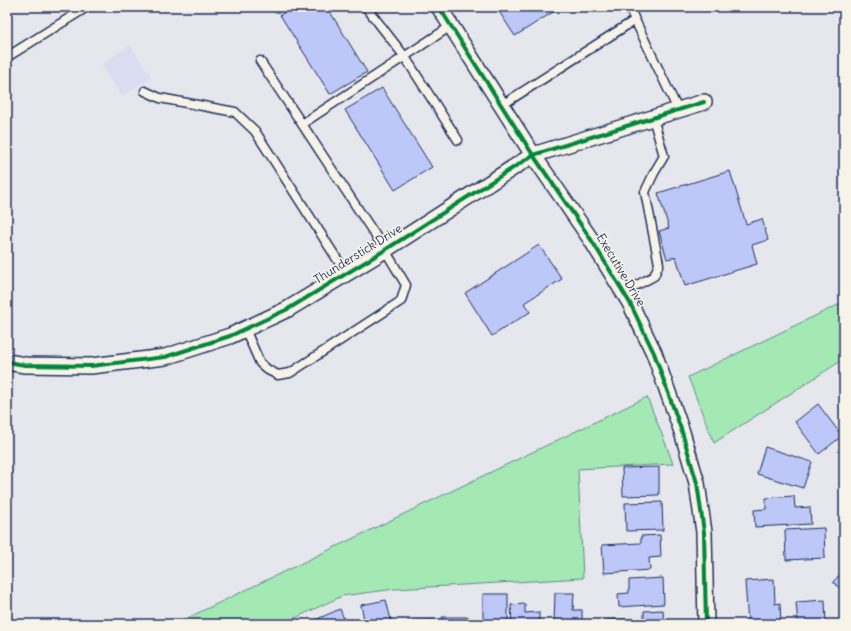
<svg xmlns="http://www.w3.org/2000/svg" width="851" height="631" viewBox="0 0 851 631" font-family="Delius,sans-serif">
  <style>
    .built { fill: #daddf1 }
    .green { fill: #a4e8b4; stroke: #608c89 }
    .building { fill: #bdc8f9; stroke: #1b2f5e }
    .lines { fill: none; stroke-linecap: round; stroke-linejoin: round }
    .service-casing { stroke: #1b2f5e; stroke-width: 11 }
    .minor-casing { stroke: #1b2f5e; stroke-width: 18 }
    .service { stroke: #f7f3e8; stroke-width: 8 }
    .minor { stroke: #f7f3e8; stroke-width: 15 }
    .cycleway-casing { stroke: #f7f3e8; stroke-width: 6 }
    .cycleway { stroke: #00873e; stroke-width: 4 }
    .labels { text-anchor: middle; stroke-width: 3.5; stroke-linejoin: round; paint-order: stroke }
    .street-label { font-size: 12px; fill: #1b2f5e; stroke: #f7f3e8 }
  </style>
  <rect width="100%" height="100%" fill="#e6e6ed"/>
  <filter id="ink" filterUnits="userSpaceOnUse"><feTurbulence type="fractalNoise" baseFrequency=".025" numOctaves="2"/><feDisplacementMap in="SourceGraphic" scale="8" xChannelSelector="R" yChannelSelector="G"/><feConvolveMatrix kernelMatrix="1 2 1 2 8 2 1 2 1" color-interpolation-filters="sRGB"/></filter>
  <g filter="url(#ink)">
    <!-- built -->
    <path class="built" d="M 130,45 L 152,77 L 122,97 L 101,65 Z"/>
    <!-- green -->
    <path class="green" d="M 844,302 L 844,359 L 714,443 L 688,377 Z
      M 647,397 L 667,447 L 673,464 L 578,469 L 583,578 L 395,589 L 342,596 L 293,619 L 285,624 L 175,624 Z"/>
    <!-- building -->
    <path class="building" d="M 293,7 L 327,7 L 367,72 L 330,94 L 280,15 Z
      M 496,7 L 561,7 L 515,36 Z
      M 382,88 L 432,167 L 395,190 L 345,110 Z
      M 730,171 L 746,224 L 762,219 L 768,240 L 752,245 L 757,264 L 685,286 L 676,257 L 667,259 L 659,231 L 669,228 L 658,193 Z
      M 539,245 L 562,279 L 524,303 L 530,312 L 492,336 L 465,293 Z
      M 818,404 L 842,436 L 819,454 L 795,422 Z
      M 765,447 L 812,462 L 803,488 L 757,474 Z
      M 659,467 L 659,495 L 623,496 L 622,468 Z
      M 794,496 L 795,508 L 810,507 L 811,524 L 755,527 L 754,510 L 766,509 L 766,498 Z
      M 662,502 L 663,530 L 626,531 L 625,503 Z
      M 824,528 L 825,558 L 786,560 L 785,530 Z
      M 660,535 L 661,557 L 649,558 L 650,570 L 604,573 L 602,545 L 641,543 L 641,536 Z
      M 844,570 L 844,592 L 833,582 Z
      M 663,578 L 664,604 L 619,607 L 618,594 L 629,593 L 629,580 Z
      M 774,579 L 775,604 L 780,603 L 781,624 L 748,624 L 745,581 Z
      M 555,593 L 574,593 L 573,610 L 582,610 L 582,624 L 554,624 Z
      M 483,594 L 508,594 L 508,624 L 483,624 Z
      M 386,600 L 392,624 L 365,624 L 361,605 Z
      M 825,600 L 826,624 L 798,624 L 796,602 Z
      M 525,604 L 525,613 L 539,612 L 539,624 L 512,624 L 511,605 Z
      M 340,609 L 346,624 L 317,624 L 315,620 Z
      M 663,610 L 664,624 L 606,624 L 606,620 L 644,618 L 644,611 Z
      M 442,617 L 469,617 L 469,624 L 443,624 Z
      M 434,620 L 434,624 L 407,624 L 407,621 Z"/>
    <g class="lines">
      <defs>
        <path id="service" d="M 366,7 L 405,57 L 458,140
          M 635,20 L 678,110
          M 7,57 L 87,7
          M 260,61 L 302,124
          M 145,91 L 160,98 L 235,112 L 255,131 L 346,273
          M 502,105 L 635,20 L 629,7
          M 624,292 L 654,276 L 659,264 L 645,192 L 654,173 L 664,156 L 653,118
          M 245,329 L 260,363 L 268,370 L 278,375 L 290,373 L 401,301 L 406,285 L 385,250 L 302,124 L 451,26"/>
        <path id="minor" d="M 439,7 L 533,155 L 592,241 L 630,303 L 654,353 L 682,432 L 697,483 L 704,532 L 706,624
          M 7,362 L 25,365 L 91,366 L 165,357 L 230,336 L 288,309 L 385,250 L 533,155 L 704,102"/>
      </defs>
      <!-- service casing -->
      <use href="#service" class="service-casing"/>
      <!-- minor casing -->
      <use href="#minor" class="minor-casing"/>
      <!-- service -->
      <use href="#service" class="service"/>
      <!-- minor -->
      <use href="#minor" class="minor"/>
      <defs>
        <path id="cycleway" d="M 439,7 L 533,155 L 592,241 L 630,303 L 654,353 L 682,432 L 697,483 L 704,532 L 706,624
          M 7,362 L 25,365 L 91,366 L 165,357 L 230,336 L 288,309 L 385,250 L 533,155 L 704,102"/>
      </defs>
      <!-- cycleway casing -->
      <use href="#cycleway" class="cycleway-casing"/>
      <!-- cycleway -->
      <use href="#cycleway" class="cycleway"/>
    </g>
  </g>
  <g class="labels">
    <!-- street labels -->
    <g class="street-label">
      <text transform="translate(358 254) rotate(-32)" y="4">Thunderstick Drive</text>
      <text transform="translate(621 270) rotate(59)" y="4">Executive Drive</text>
    </g>
  </g>
  <!-- margin -->
  <rect width="851" height="631" fill="none" stroke="#f7f3e8" stroke-width="24"/>
  <rect x="12" y="12" width="827" height="607" fill="none" stroke="#1b2f5e" stroke-width="1.5" filter="url(#ink)"/>
</svg>
